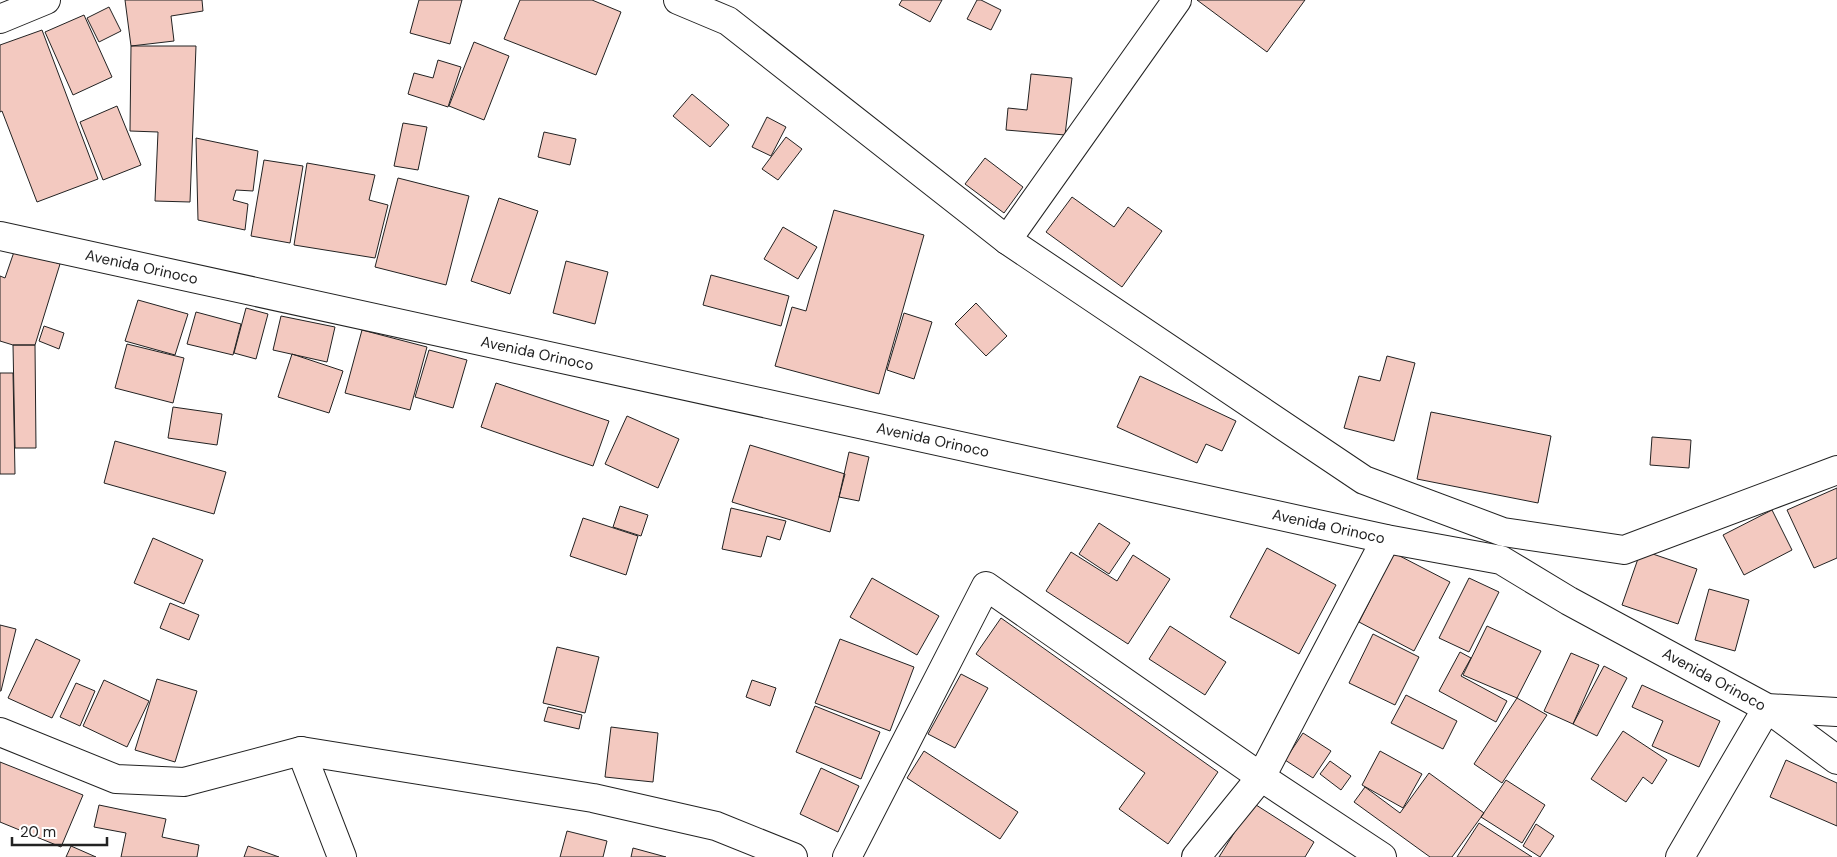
<svg xmlns="http://www.w3.org/2000/svg" width="1837" height="857" viewBox="0 0 1837 857" font-family="'DM Sans',sans-serif">
  <style>
    .building { fill: #f3c9c0; stroke: #222 }
    .lines { fill: none; stroke-linecap: round; stroke-linejoin: round }
    .minor-casing { stroke: #222; stroke-width: 30 }
    .minor { stroke: #fff; stroke-width: 28 }
    .labels { text-anchor: middle; stroke-width: 4; stroke-linejoin: round; paint-order: stroke }
    .street-label { font-size: 15px; fill: #222; stroke: #fff }
  </style>
  <rect width="100%" height="100%" fill="#fff"/>
  <!-- building -->
  <path class="building" d="M 125,0 L 202,0 L 203,11 L 171,16 L 174,41 L 131,46 Z
    M 419,0 L 462,0 L 450,44 L 410,33 Z
    M 520,0 L 592,0 L 621,12 L 596,75 L 504,39 Z
    M 902,0 L 942,0 L 930,22 L 899,5 Z
    M 977,0 L 981,0 L 1001,10 L 991,30 L 967,19 Z
    M 1197,0 L 1305,0 L 1267,52 Z
    M 109,7 L 121,31 L 99,42 L 87,18 Z
    M 84,15 L 112,77 L 73,95 L 45,32 Z
    M 42,30 L 98,179 L 37,202 L 2,111 L 0,112 L 0,45 Z
    M 474,42 L 509,56 L 484,120 L 449,106 Z
    M 131,46 L 196,46 L 190,202 L 155,201 L 158,132 L 130,131 Z
    M 438,60 L 461,67 L 448,107 L 408,94 L 414,73 L 433,78 Z
    M 1031,74 L 1072,78 L 1065,135 L 1006,130 L 1008,108 L 1027,110 Z
    M 692,94 L 729,125 L 710,147 L 673,116 Z
    M 117,106 L 141,165 L 103,180 L 80,122 Z
    M 767,117 L 786,127 L 771,156 L 752,147 Z
    M 403,123 L 427,127 L 418,170 L 394,166 Z
    M 544,132 L 576,139 L 570,165 L 538,157 Z
    M 786,137 L 802,149 L 778,180 L 762,169 Z
    M 196,138 L 258,151 L 253,191 L 236,190 L 233,200 L 248,204 L 245,230 L 198,220 Z
    M 985,158 L 1023,187 L 1004,213 L 965,184 Z
    M 264,160 L 303,166 L 290,243 L 251,236 Z
    M 307,163 L 375,175 L 369,200 L 388,205 L 375,258 L 294,245 Z
    M 398,178 L 469,196 L 446,285 L 375,267 Z
    M 1072,197 L 1114,227 L 1128,207 L 1162,231 L 1122,287 L 1046,232 Z
    M 499,198 L 538,211 L 510,294 L 471,281 Z
    M 834,210 L 924,235 L 879,394 L 775,366 L 792,307 L 806,311 Z
    M 783,227 L 817,247 L 798,279 L 764,259 Z
    M 15,249 L 60,264 L 35,345 L 13,345 L 0,341 L 0,276 L 5,278 Z
    M 566,261 L 608,272 L 595,324 L 553,313 Z
    M 711,275 L 789,296 L 781,326 L 703,305 Z
    M 138,300 L 188,314 L 175,355 L 125,341 Z
    M 976,303 L 1007,336 L 986,356 L 955,324 Z
    M 246,308 L 268,314 L 256,359 L 234,353 Z
    M 196,312 L 241,324 L 233,355 L 187,344 Z
    M 904,313 L 932,322 L 914,379 L 887,370 Z
    M 281,316 L 335,327 L 327,362 L 273,350 Z
    M 44,326 L 64,333 L 59,349 L 39,341 Z
    M 362,330 L 427,347 L 410,410 L 345,393 Z
    M 127,344 L 184,358 L 173,403 L 115,388 Z
    M 13,345 L 35,345 L 36,448 L 15,448 Z
    M 429,350 L 467,360 L 453,408 L 415,397 Z
    M 292,354 L 343,371 L 329,413 L 278,397 Z
    M 1387,356 L 1415,363 L 1394,441 L 1344,428 L 1359,376 L 1380,381 Z
    M 0,373 L 13,373 L 15,474 L 0,474 Z
    M 1140,376 L 1236,421 L 1222,451 L 1206,444 L 1197,463 L 1117,427 Z
    M 496,383 L 609,421 L 593,466 L 481,427 Z
    M 173,407 L 222,414 L 217,445 L 168,438 Z
    M 1431,412 L 1551,436 L 1538,503 L 1417,479 Z
    M 627,416 L 679,439 L 658,488 L 605,464 Z
    M 1652,437 L 1691,440 L 1689,468 L 1650,465 Z
    M 115,441 L 226,472 L 214,514 L 104,483 Z
    M 750,445 L 845,474 L 830,532 L 732,502 Z
    M 849,452 L 869,457 L 859,501 L 839,497 Z
    M 1837,488 L 1837,558 L 1814,568 L 1787,510 Z
    M 620,506 L 648,515 L 641,536 L 613,527 Z
    M 731,508 L 786,521 L 780,540 L 767,536 L 761,557 L 722,549 Z
    M 1772,510 L 1792,550 L 1744,575 L 1723,535 Z
    M 583,518 L 638,536 L 626,575 L 570,556 Z
    M 1099,523 L 1130,543 L 1109,574 L 1079,554 Z
    M 153,538 L 203,560 L 184,604 L 134,583 Z
    M 1267,548 L 1336,585 L 1299,654 L 1230,617 Z
    M 1641,550 L 1697,569 L 1678,624 L 1622,605 Z
    M 1071,552 L 1117,581 L 1133,555 L 1170,579 L 1128,644 L 1046,591 Z
    M 1394,553 L 1450,582 L 1414,651 L 1359,622 Z
    M 872,578 L 939,616 L 917,655 L 850,617 Z
    M 1469,578 L 1499,592 L 1469,652 L 1439,638 Z
    M 1709,589 L 1749,600 L 1735,651 L 1695,640 Z
    M 170,603 L 199,615 L 189,640 L 160,628 Z
    M 1001,618 L 1218,772 L 1168,844 L 1119,809 L 1145,773 L 976,654 Z
    M 0,625 L 16,629 L 1,691 L 0,691 Z
    M 1170,626 L 1226,662 L 1205,695 L 1149,659 Z
    M 1487,626 L 1541,651 L 1517,698 L 1463,675 Z
    M 1373,634 L 1419,657 L 1395,705 L 1349,683 Z
    M 36,639 L 80,660 L 52,718 L 8,698 Z
    M 840,639 L 914,667 L 890,731 L 815,703 Z
    M 557,647 L 599,657 L 585,713 L 543,703 Z
    M 1460,652 L 1471,658 L 1461,676 L 1507,701 L 1496,722 L 1439,691 Z
    M 1571,653 L 1599,665 L 1573,724 L 1544,711 Z
    M 1604,666 L 1627,678 L 1597,736 L 1573,724 Z
    M 961,674 L 988,688 L 955,748 L 928,734 Z
    M 157,679 L 197,691 L 175,762 L 135,750 Z
    M 104,680 L 149,701 L 127,747 L 83,726 Z
    M 752,680 L 776,688 L 770,706 L 746,697 Z
    M 76,683 L 95,691 L 80,726 L 60,717 Z
    M 1642,685 L 1720,721 L 1699,767 L 1652,746 L 1663,721 L 1632,707 Z
    M 1406,695 L 1457,721 L 1443,749 L 1391,723 Z
    M 1517,698 L 1547,715 L 1502,783 L 1474,764 Z
    M 815,706 L 880,732 L 861,779 L 796,752 Z
    M 548,707 L 582,715 L 579,729 L 544,721 Z
    M 611,727 L 658,733 L 653,782 L 605,777 Z
    M 1623,731 L 1667,760 L 1652,784 L 1643,777 L 1626,802 L 1591,779 Z
    M 1303,733 L 1331,751 L 1313,778 L 1285,760 Z
    M 924,751 L 1018,812 L 1000,839 L 907,778 Z
    M 1380,751 L 1422,774 L 1403,808 L 1362,785 Z
    M 1786,760 L 1837,783 L 1837,826 L 1770,797 Z
    M 1330,761 L 1351,776 L 1341,790 L 1320,774 Z
    M 0,762 L 83,795 L 61,847 L 0,822 Z
    M 821,768 L 859,786 L 838,832 L 800,814 Z
    M 1429,773 L 1484,813 L 1452,857 L 1430,857 L 1354,802 L 1365,787 L 1400,813 Z
    M 1506,780 L 1545,805 L 1522,843 L 1481,817 Z
    M 1253,803 L 1314,842 L 1305,857 L 1219,857 Z
    M 99,805 L 166,819 L 162,837 L 199,845 L 197,857 L 121,857 L 126,833 L 94,827 Z
    M 1479,823 L 1532,857 L 1457,857 Z
    M 1536,824 L 1554,836 L 1540,857 L 1523,846 Z
    M 567,831 L 607,841 L 603,857 L 560,857 Z
    M 71,846 L 96,857 L 66,857 Z
    M 248,846 L 279,857 L 244,857 Z
    M 633,848 L 666,857 L 631,857 Z"/>
  <g class="lines">
    <defs>
      <g id="minor">
        <path d="M 678,0 L 728,21 L 1007,240 L 1364,480 L 1503,532 L 1624,550 L 1837,470"/>
        <path d="M 0,19 L 46,0"/>
        <path id="s1" d="M 0,236 L 1386,539 L 1501,560 L 1569,601 L 1767,708 L 1837,712"/>
        <path d="M 1007,240 L 1177,0"/>
        <path d="M 0,732 L 116,779 L 184,782 L 301,751 L 593,798 L 716,826 L 793,857"/>
        <path d="M 301,751 L 342,857"/>
        <path d="M 847,857 L 986,586 L 1261,777 L 1382,857"/>
        <path d="M 1196,857 L 1261,777 L 1386,539"/>
        <path d="M 1680,857 L 1767,708 L 1837,760"/>
      </g>
    </defs>
    <!-- minor casing -->
    <use href="#minor" class="minor-casing"/>
    <!-- minor -->
    <use href="#minor" class="minor"/>
  </g>
  <g class="labels">
    <!-- street labels -->
    <g class="street-label">
      <text dy="5" stroke="none"><textPath href="#s1" startOffset="145">Avenida Orinoco</textPath></text>
      <text dy="5" stroke="none"><textPath href="#s1" startOffset="550">Avenida Orinoco</textPath></text>
      <text dy="5" stroke="none"><textPath href="#s1" startOffset="955">Avenida Orinoco</textPath></text>
      <text dy="5" stroke="none"><textPath href="#s1" startOffset="1360">Avenida Orinoco</textPath></text>
      <text dy="5" stroke="none"><textPath href="#s1" startOffset="1780">Avenida Orinoco</textPath></text>
    </g>
  </g>
  <!-- scale -->
  <path d="M12 837v8h95v-8" fill="none" stroke="#222222" stroke-width="2.5"/>
  <text x="20" y="837" font-size="15" fill="#222222" stroke="#ffffff" stroke-width="4" paint-order="stroke">20 m</text>
</svg>
